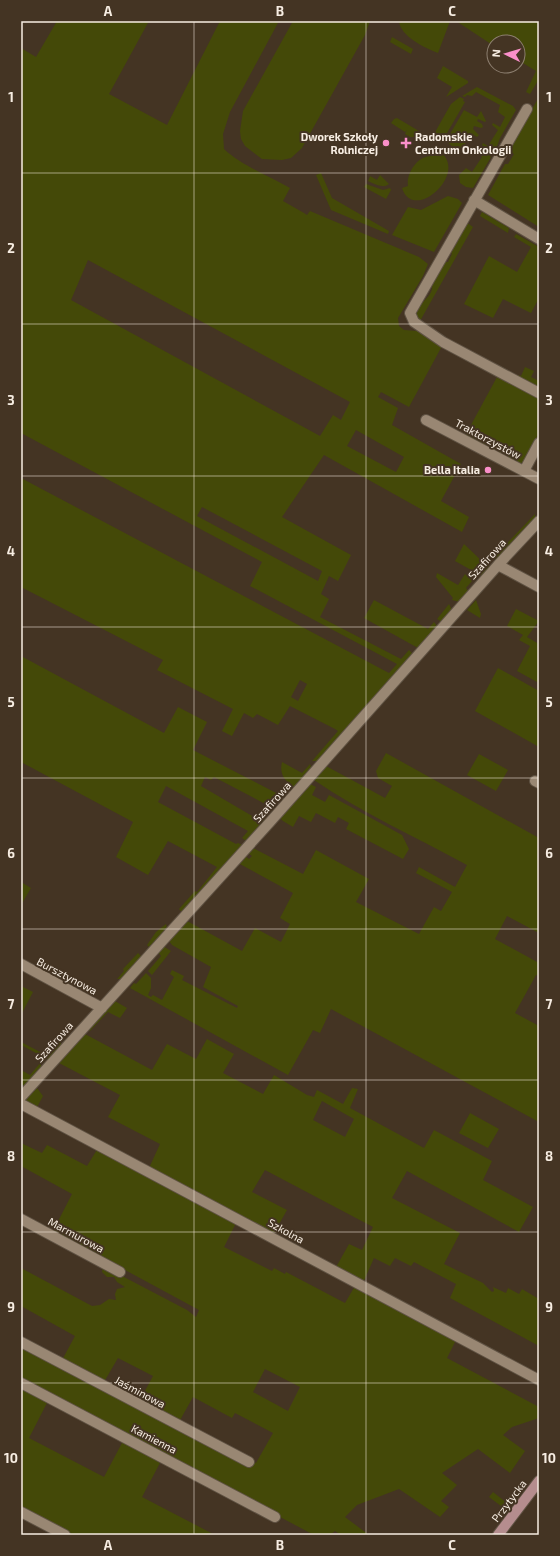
<svg xmlns="http://www.w3.org/2000/svg" width="560" height="1556" viewBox="0 0 560 1556" font-family="'Exo 2',sans-serif">
  <style>
    .green { fill: #444908; fill-rule: evenodd }
    .lines { fill: none; stroke-linecap: round; stroke-linejoin: round }
    .street-casing { stroke: #5f5243; stroke-width: 12 }
    .secondary-casing { stroke: #5f5243; stroke-width: 12 }
    .street { stroke: #998773; stroke-width: 10 }
    .secondary { stroke: #b58d8e; stroke-width: 10 }
    .grid { fill: none; stroke: #f7ede2; stroke-width: 1; stroke-opacity: 0.55 }
    .poi-dot { fill: #f98fc9; stroke: #443423; stroke-width: 1.5 }
    .labels { text-anchor: middle; stroke-width: 4; stroke-linejoin: round; paint-order: stroke }
    .poi-label { font-size: 11px; font-weight: bold; fill: #f7ede2; stroke: #443423; text-anchor: end }
    .street-label { font-size: 11px; fill: #f7ede2; stroke: #443423 }
    .neatline { fill: none; stroke: #f7ede2; stroke-width: 1.5 }
    .grid-label { font-size: 13px; text-anchor: middle; font-weight: bold; fill: #f7ede2 }
  </style>
  <rect width="100%" height="100%" fill="#443423"/>
  <!-- green -->
  <path class="green" d="M 57,21 L 149,21 L 109,94 L 167,125 L 220,21 L 279,21 L 230,112 L 223,134 L 224,149 C 242,166 268,175 290,188 L 283,201 L 304,213 L 307,215 L 310,211 L 419,257 L 428,264 L 423,276 L 398,318 L 399,326 L 404,330 L 417,331 L 442,346 L 409,407 L 381,392 L 378,397 L 398,408 L 392,425 L 461,464 L 441,501 L 469,517 L 462,532 L 324,455 L 282,517 L 351,555 L 338,581 L 329,576 L 321,594 L 329,599 L 320,617 L 401,659 L 409,650 L 413,654 L 318,761 L 312,761 L 338,731 L 335,729 L 290,706 L 278,725 L 257,714 L 253,718 L 244,713 L 232,736 L 222,731 L 233,709 L 157,670 L 163,660 L 21,587 L 21,478 L 389,673 L 397,664 L 250,586 L 262,562 L 21,433 L 21,48 L 36,57 ZM 88,260 L 350,402 L 341,420 L 333,415 L 320,436 L 71,300 ZM 356,430 L 404,457 L 396,472 L 347,446 ZM 202,507 L 322,571 L 318,581 L 197,516 ZM 300,680 L 307,684 L 298,701 L 291,697 Z
    M 293,21 L 370,21 L 365,35 L 302,148 L 291,158 L 282,160 L 262,159 L 245,146 L 241,139 L 240,131 L 243,111 Z
    M 399,21 L 450,21 L 438,53 C 425,48 400,36 399,21 Z
    M 456,21 L 539,21 L 539,79 L 530,94 L 526,92 L 536,71 L 518,60 L 518,42 L 494,42 L 494,46 Z
    M 392,37 L 413,49 L 411,54 L 390,42 Z
    M 443,66 L 468,81 L 468,83 L 446,97 L 452,87 L 437,78 Z
    M 477,87 L 513,106 L 516,110 L 500,138 L 496,149 L 494,148 L 490,156 L 491,157 L 473,188 L 466,187 L 460,183 L 459,175 L 466,168 L 472,172 L 482,157 L 477,153 L 478,151 L 484,153 L 487,149 L 482,145 L 483,143 L 488,146 L 498,130 L 492,125 L 493,123 L 500,127 L 505,117 L 498,112 L 500,105 L 476,92 L 472,96 L 467,95 L 465,97 L 462,96 Z
    M 460,97 L 464,99 L 463,101 L 465,102 L 443,140 L 434,134 L 451,104 Z
    M 539,97 L 539,227 L 488,195 L 505,164 L 508,164 L 514,154 L 509,151 L 507,154 L 508,151 Z
    M 464,110 L 477,117 L 481,111 L 486,121 L 485,122 L 478,119 L 477,121 L 482,124 L 483,127 L 481,128 L 474,126 L 473,129 L 479,135 L 477,137 L 470,133 L 465,144 L 467,148 L 453,147 L 446,141 Z
    M 397,118 L 424,134 L 421,137 L 410,137 L 405,134 L 407,130 L 405,132 L 391,123 L 394,119 Z
    M 433,148 C 477,166 414,226 402,188 L 408,186 C 406,173 418,155 432,156 Z
    M 321,173 L 332,198 L 389,231 L 388,234 L 331,210 L 316,175 Z
    M 380,175 L 389,184 C 382,189 375,184 368,181 L 370,176 L 377,180 Z
    M 366,184 L 383,190 L 390,188 L 391,190 L 386,199 L 364,187 Z
    M 448,196 L 458,199 L 462,203 L 434,252 L 392,235 L 408,207 L 421,210 Z
    M 482,212 L 509,228 L 508,233 L 480,216 Z
    M 466,222 L 473,227 L 420,321 L 416,317 C 415,303 434,298 432,285 L 444,262 L 448,262 L 452,254 L 450,251 Z
    M 516,234 L 539,247 L 539,298 L 531,313 L 503,299 L 493,318 L 464,304 L 489,256 L 517,272 L 531,247 L 514,237 Z
    M 525,367 L 534,371 L 531,377 L 539,381 L 539,389 L 517,377 L 519,375 L 521,376 Z
    M 497,377 L 539,398 L 539,433 L 522,465 L 465,436 Z
    M 535,514 L 535,519 L 497,560 L 493,558 Z
    M 464,544 L 486,565 L 490,566 L 482,576 L 455,561 Z
    M 437,573 L 458,585 L 465,574 L 472,581 L 466,588 L 469,592 L 460,602 L 452,600 L 453,598 L 436,577 Z
    M 374,600 L 428,629 L 434,622 L 437,626 L 418,648 L 364,618 Z
    M 476,600 L 481,614 L 480,618 L 467,610 Z
    M 449,604 L 452,610 L 442,622 L 437,619 Z
    M 516,609 L 539,621 L 527,637 L 539,644 L 539,683 L 517,671 L 530,646 L 519,640 L 523,635 L 507,626 Z
    M 21,656 L 164,733 L 178,707 L 207,722 L 193,750 L 282,796 L 271,807 L 214,777 L 211,780 L 205,777 L 201,786 L 259,820 L 265,814 L 266,818 L 246,841 L 242,838 L 248,831 L 166,786 L 158,802 L 236,844 L 238,843 L 242,845 L 182,912 L 179,909 L 195,891 L 197,892 L 217,867 L 168,841 L 148,875 L 116,857 L 133,822 L 21,762 Z
    M 498,668 L 539,691 L 539,747 L 475,711 Z
    M 386,753 L 539,838 L 539,933 L 507,916 L 495,939 L 539,963 L 539,976 L 536,975 L 515,1013 L 539,1026 L 539,1122 L 331,1009 L 320,1033 L 313,1030 L 288,1075 L 130,988 L 134,983 L 136,984 L 146,973 L 151,978 L 151,988 L 148,995 L 151,997 L 153,995 L 162,1000 L 174,977 L 170,974 L 172,970 L 184,976 L 182,980 L 237,1008 L 238,1006 L 203,987 L 211,967 L 172,945 L 169,941 L 187,921 L 242,951 L 255,928 L 281,942 L 290,924 L 280,918 L 293,893 L 238,863 L 245,856 L 249,859 L 252,856 L 248,853 L 253,848 L 303,874 L 316,850 L 369,879 L 356,902 L 419,934 L 434,907 L 441,911 L 452,892 L 416,873 L 419,867 L 455,887 L 467,865 C 416,837 362,813 314,780 L 326,766 L 385,798 L 392,786 L 378,778 L 376,771 Z
    M 479,754 L 508,770 L 496,791 L 467,775 Z
    M 282,762 L 302,773 L 310,764 L 311,767 L 294,787 C 285,781 279,774 282,762 Z
    M 310,784 L 316,787 L 312,795 L 325,802 L 329,795 L 402,835 L 409,849 L 403,859 L 346,829 L 349,823 L 338,817 L 335,823 L 316,813 L 311,822 L 299,816 L 293,827 L 283,821 L 280,818 Z
    M 21,882 L 31,888 L 21,905 Z
    M 166,924 L 167,928 L 149,947 L 147,945 L 156,932 Z
    M 163,946 L 171,951 L 152,975 L 148,971 L 161,956 L 158,952 Z
    M 138,953 L 142,957 L 121,979 L 117,979 L 124,971 L 123,969 Z
    M 21,986 L 33,992 L 21,1015 Z
    M 115,1001 L 127,1008 L 120,1018 L 108,1012 L 90,1031 L 89,1030 Z
    M 85,1034 L 152,1070 L 167,1044 L 196,1059 L 207,1039 L 234,1054 L 223,1073 L 263,1094 L 274,1075 L 307,1095 L 314,1097 L 317,1090 L 343,1104 L 352,1088 L 358,1089 L 350,1108 L 424,1148 L 434,1130 L 492,1161 L 483,1180 L 533,1207 L 519,1232 L 407,1171 L 392,1198 L 460,1233 L 444,1264 L 483,1283 L 492,1292 L 494,1291 L 493,1287 L 506,1293 L 508,1288 L 519,1294 L 522,1289 L 539,1299 L 539,1346 L 450,1298 L 456,1284 L 414,1262 L 411,1266 L 395,1258 L 390,1266 L 374,1258 L 363,1283 L 335,1269 L 349,1244 L 362,1250 L 373,1227 L 265,1170 L 252,1192 L 287,1210 L 273,1235 L 149,1168 L 160,1144 L 108,1117 L 120,1095 L 59,1063 ZM 322,1101 L 354,1119 L 345,1137 L 313,1120 Z
    M 60,1041 L 61,1045 L 49,1060 L 21,1045 L 21,1042 L 46,1055 Z
    M 41,1062 L 41,1069 L 24,1086 L 21,1084 L 21,1070 L 30,1075 Z
    M 37,1088 L 43,1096 L 36,1109 L 24,1102 Z
    M 470,1113 L 499,1129 L 488,1148 L 459,1133 Z
    M 21,1143 L 42,1153 L 47,1145 L 87,1166 L 98,1148 L 237,1221 L 224,1247 L 272,1271 L 274,1268 L 285,1274 L 286,1272 L 345,1303 L 355,1286 L 456,1340 L 447,1358 L 539,1407 L 539,1418 L 512,1427 L 503,1435 L 525,1451 L 510,1473 L 478,1449 L 442,1473 L 457,1485 L 441,1501 L 449,1507 L 440,1517 L 399,1489 L 357,1505 L 345,1517 L 369,1535 L 341,1535 L 335,1531 L 330,1535 L 314,1535 L 21,1380 L 21,1345 L 256,1463 L 273,1433 L 235,1413 L 232,1418 L 193,1397 L 179,1422 L 140,1400 L 153,1376 L 118,1358 L 104,1382 L 61,1362 L 75,1336 L 21,1306 L 21,1268 L 92,1306 L 100,1305 L 109,1299 L 116,1300 L 115,1294 L 117,1289 L 125,1287 L 117,1282 L 114,1277 L 107,1277 L 102,1272 L 103,1266 L 187,1310 L 196,1317 L 199,1310 L 53,1231 L 72,1194 L 21,1166 ZM 265,1369 L 300,1387 L 288,1411 L 253,1392 Z
    M 21,1387 L 48,1401 L 29,1438 L 104,1477 L 123,1441 L 161,1461 L 142,1497 L 215,1535 L 72,1535 L 21,1508 Z
    M 518,1489 L 505,1509 L 489,1497 L 493,1492 L 507,1503 Z"/>
  <g class="lines">
    <defs>
      <path id="street" d="M 527,109 L 410,313 L 414,322 L 443,342 L 539,393
        M 474,200 L 539,239
        M 426,420 L 539,479
        M 524,471 L 539,443
        M 498,565 L 539,587
        M 535,781 L 539,783
        M 21,964 L 102,1008
        M 21,1097 L 270,822 L 498,565 L 539,521
        M 21,1104 C 194,1195 366,1289 539,1380
        M 21,1219 L 120,1272
        M 21,1342 L 249,1462
        M 21,1383 L 275,1517
        M 21,1512 L 65,1535"/>
      <path id="secondary" d="M 498,1535 L 539,1481"/>
    </defs>
    <!-- street casing -->
    <use href="#street" class="street-casing"/>
    <!-- secondary casing -->
    <use href="#secondary" class="secondary-casing"/>
    <!-- street -->
    <use href="#street" class="street"/>
    <!-- secondary -->
    <use href="#secondary" class="secondary"/>
  </g>
  <!-- grid -->
  <path class="grid" d="M 194,21 L 194,1535M 366,21 L 366,1535M 21,173 L 539,173M 21,324 L 539,324M 21,476 L 539,476M 21,627 L 539,627M 21,778 L 539,778M 21,929 L 539,929M 21,1080 L 539,1080M 21,1232 L 539,1232M 21,1383 L 539,1383"/>
  <!-- markers -->
  <g class="poi-dot">
    <circle cx="386" cy="143" r="4"/>
    <path d="M404 137h4v4h4v4h-4v4h-4v-4h-4v-4h4z"/>
    <circle cx="488" cy="470" r="4"/>
  </g>
  <g class="labels">
    <!-- poi labels -->
    <g class="poi-label">
      <text x="378" y="141">Dworek Szkoły<tspan x="378" dy="13">Rolniczej</tspan></text>
      <text x="415" y="141" text-anchor="start">Radomskie<tspan x="415" dy="13">Centrum Onkologii</tspan></text>
      <text x="480" y="474">Bella Italia</text>
    </g>
    <!-- street labels -->
    <g class="street-label">
      <text transform="translate(488 439) rotate(28)" y="4">Traktorzystów</text>
      <text transform="translate(487 559) rotate(-48)" y="4">Szafirowa</text>
      <text transform="translate(272 802) rotate(-48)" y="4">Szafirowa</text>
      <text transform="translate(67 976) rotate(28)" y="4">Bursztynowa</text>
      <text transform="translate(54 1042) rotate(-48)" y="4">Szafirowa</text>
      <text transform="translate(286 1231) rotate(29)" y="4">Szkolna</text>
      <text transform="translate(76 1235) rotate(28)" y="4">Marmurowa</text>
      <text transform="translate(140 1392) rotate(28)" y="4">Jaśminowa</text>
      <text transform="translate(154 1439) rotate(28)" y="4">Kamienna</text>
      <text transform="translate(509 1501) rotate(-53)" y="4">Przytycka</text>
    </g>
  </g>
  <!-- border -->
  <rect width="560" height="1556" fill="none" stroke="#443423" stroke-width="44"/>
  <!-- north arrow -->
  <g transform="translate(506 54) rotate(275)"><circle r="19" fill="#443423" stroke="#8c7e6f"/>
  <path d="M0-3L7 15L0 10L-7 15Z" fill="#f98fc9"/>
  <text y="-6" font-size="11" font-weight="bold" text-anchor="middle" fill="#f7ede2">N</text>
  </g>
  <rect x="22" y="22" width="516" height="1512" class="neatline"/>
  <g class="grid-label">
    <text x="108" y="16">A</text>
    <text x="280" y="16">B</text>
    <text x="452" y="16">C</text>
    <text x="11" y="102">1</text>
    <text x="549" y="102">1</text>
    <text x="11" y="253">2</text>
    <text x="549" y="253">2</text>
    <text x="11" y="405">3</text>
    <text x="549" y="405">3</text>
    <text x="11" y="556">4</text>
    <text x="549" y="556">4</text>
    <text x="11" y="707">5</text>
    <text x="549" y="707">5</text>
    <text x="11" y="858">6</text>
    <text x="549" y="858">6</text>
    <text x="11" y="1009">7</text>
    <text x="549" y="1009">7</text>
    <text x="11" y="1161">8</text>
    <text x="549" y="1161">8</text>
    <text x="11" y="1312">9</text>
    <text x="549" y="1312">9</text>
    <text x="11" y="1463">10</text>
    <text x="549" y="1463">10</text>
    <text x="108" y="1550">A</text>
    <text x="280" y="1550">B</text>
    <text x="452" y="1550">C</text>
  </g>
</svg>
